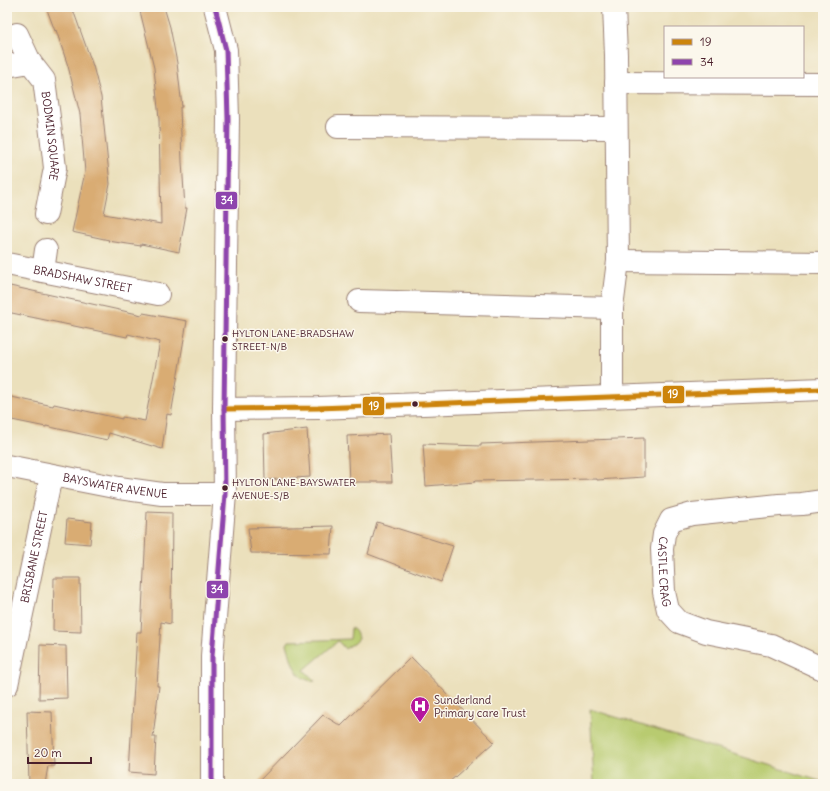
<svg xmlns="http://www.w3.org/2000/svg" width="830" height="791" viewBox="0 0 830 791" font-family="Delius,sans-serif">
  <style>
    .green { fill: #b8cb6f; stroke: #81754d }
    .building { fill: #d9ac73 }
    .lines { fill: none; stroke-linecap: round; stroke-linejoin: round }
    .minor-casing { stroke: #9a8074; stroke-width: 24 }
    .minor { stroke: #fff; stroke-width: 22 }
    .bus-1-casing { stroke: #fbf7ec; stroke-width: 8 }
    .bus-2-casing { stroke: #fbf7ec; stroke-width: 8 }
    .bus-1 { stroke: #cc840b; stroke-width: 5 }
    .bus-2 { stroke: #8e44ad; stroke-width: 5 }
    .bus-dot { fill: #4a1f2b; stroke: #fbf7ec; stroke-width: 1.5 }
    .labels { text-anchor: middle; stroke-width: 3; stroke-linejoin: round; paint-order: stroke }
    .bus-label { font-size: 10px; fill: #4a1f2b; stroke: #fbf7ec; text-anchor: start }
    .street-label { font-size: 11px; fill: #4a1f2b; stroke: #fbf7ec }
    .poi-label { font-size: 11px; fill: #4a1f2b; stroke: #fbf7ec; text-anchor: start }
    .line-badge { stroke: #fbf7ec; stroke-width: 1.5 }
    .badge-label { font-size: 11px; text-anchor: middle; font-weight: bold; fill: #fff }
  </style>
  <rect width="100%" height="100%" fill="#fbf7ec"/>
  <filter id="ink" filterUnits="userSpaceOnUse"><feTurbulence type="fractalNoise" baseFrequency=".025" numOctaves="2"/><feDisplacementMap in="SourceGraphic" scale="8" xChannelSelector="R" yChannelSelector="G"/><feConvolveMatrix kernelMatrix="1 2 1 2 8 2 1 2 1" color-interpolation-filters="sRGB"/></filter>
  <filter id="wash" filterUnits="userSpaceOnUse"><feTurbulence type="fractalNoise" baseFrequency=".012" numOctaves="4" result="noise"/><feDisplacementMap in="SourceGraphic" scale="16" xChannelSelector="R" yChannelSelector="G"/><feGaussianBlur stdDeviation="0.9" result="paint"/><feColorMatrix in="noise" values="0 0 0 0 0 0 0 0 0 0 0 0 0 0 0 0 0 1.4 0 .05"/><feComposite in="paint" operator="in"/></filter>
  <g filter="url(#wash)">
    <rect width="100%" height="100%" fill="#ebe0bc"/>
    <!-- green -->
    <path class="green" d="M 351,628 C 356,630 357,634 358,639 L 354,643 L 345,649 L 338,641 L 304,670 L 315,681 C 294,681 292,660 287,644 L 289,641 L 350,639 Z
      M 590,709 L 823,782 L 823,784 L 594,784 Z"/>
    <g id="blocks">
      <!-- building -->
      <path class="building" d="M 46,7 L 72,7 L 93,66 L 101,97 L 110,184 L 104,214 L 161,224 L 159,119 L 154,68 L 139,7 L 164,7 L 170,27 L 177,63 L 182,107 L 180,107 L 182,162 L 185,208 L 187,208 L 179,252 L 141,244 L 141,246 L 108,241 L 109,240 L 72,232 L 85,172 L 80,114 L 68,66 L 56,30 L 55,31 Z
        M 10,286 L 142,315 L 143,313 L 187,321 L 171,415 L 167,414 L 162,449 L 109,433 L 107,440 L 46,426 L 46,427 L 7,419 L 7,396 L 53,406 L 54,404 L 122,419 L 122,417 L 145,421 L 160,342 L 128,334 L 127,337 L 7,312 L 7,298 Z
        M 307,429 L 310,477 L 265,480 L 264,434 Z
        M 389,434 L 392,482 L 349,482 L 347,436 Z
        M 644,438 L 644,477 L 597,480 L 597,479 L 474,481 L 475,482 L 426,486 L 423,444 L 481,446 L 481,444 Z
        M 147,512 L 172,513 L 171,624 L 161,622 L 157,686 L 159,686 L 153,737 L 156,737 L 154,774 L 129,772 L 137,632 L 141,632 Z
        M 67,519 L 92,522 L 90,544 L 65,542 Z
        M 377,522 L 453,546 L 441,582 L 368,554 Z
        M 333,526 L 331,554 L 251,553 L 248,528 Z
        M 54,578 L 80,578 L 81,632 L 53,631 Z
        M 40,645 L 66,646 L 67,698 L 39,699 Z
        M 411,657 L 494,742 L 447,784 L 256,784 L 323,715 L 341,726 Z
        M 27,711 L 52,712 L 54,766 L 48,766 L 45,784 L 29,784 Z"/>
    </g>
  </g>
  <g filter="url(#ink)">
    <use href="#blocks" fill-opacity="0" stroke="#9a8074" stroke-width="1"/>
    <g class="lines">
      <defs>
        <g id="minor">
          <path id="s1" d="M 17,34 L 30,62 L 44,80 L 50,125 L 55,168 L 46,214"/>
          <path d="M 7,66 L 30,62"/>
          <path d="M 616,83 L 823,84"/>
          <path d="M 338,127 L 616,128"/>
          <path d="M 618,261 L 823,263"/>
          <path id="s2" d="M 7,264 L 158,294"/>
          <path d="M 43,271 L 46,250"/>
          <path d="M 359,301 L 612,308"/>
          <path d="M 612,396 L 612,308 L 618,261 L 616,55 L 614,7"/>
          <path d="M 224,409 L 318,408 L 823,389"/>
          <path id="s3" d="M 7,466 L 119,488 L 162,494 L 225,494"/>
          <path id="s4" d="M 823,501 L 802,504 L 779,505 L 692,514 L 671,520 L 664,534 L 662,549 L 664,592 L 668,610 L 679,622 L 706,632 L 771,645 L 823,669"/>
          <path id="s5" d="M 7,685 L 51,476"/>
          <path d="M 212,784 L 212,656 L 225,494 L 224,409 L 228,119 L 226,50 L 215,7"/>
        </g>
      </defs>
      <!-- minor casing -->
      <use href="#minor" class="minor-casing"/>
      <!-- minor -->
      <use href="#minor" class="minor"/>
      <defs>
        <path id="bus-1" d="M 224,409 L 318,408 L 823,389"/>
        <path id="bus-2" d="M 212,784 L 212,656 L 225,494 L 224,409 L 228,119 L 226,50 L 215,7"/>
      </defs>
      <!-- bus-1 casing -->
      <use href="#bus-1" class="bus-1-casing"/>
      <!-- bus-2 casing -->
      <use href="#bus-2" class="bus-2-casing"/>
      <!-- bus-1 -->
      <use href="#bus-1" class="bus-1"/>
      <!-- bus-2 -->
      <use href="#bus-2" class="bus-2"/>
    </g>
  </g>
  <!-- icons -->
  <defs>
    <symbol id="hospital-pin" viewBox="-11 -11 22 30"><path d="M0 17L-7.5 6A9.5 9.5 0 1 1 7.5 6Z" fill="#b5179e" stroke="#fbf7ec"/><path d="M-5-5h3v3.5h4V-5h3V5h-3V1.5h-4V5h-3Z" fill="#fff"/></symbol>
  </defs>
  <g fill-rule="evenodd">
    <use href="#hospital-pin" x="409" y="695" width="22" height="30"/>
  </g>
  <!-- markers -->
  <g class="bus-dot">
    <circle cx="225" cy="339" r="3.5"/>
    <circle cx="415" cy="404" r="3.5"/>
    <circle cx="225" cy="488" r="3.5"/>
  </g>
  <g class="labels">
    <!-- bus labels -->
    <g class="bus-label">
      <text x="232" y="337">HYLTON LANE-BRADSHAW<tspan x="232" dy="13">STREET-N/B</tspan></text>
      <text x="232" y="486">HYLTON LANE-BAYSWATER<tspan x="232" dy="13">AVENUE-S/B</tspan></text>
    </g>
    <!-- street labels -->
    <g class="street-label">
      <text dy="4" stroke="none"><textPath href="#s1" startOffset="110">BODMIN SQUARE</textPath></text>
      <text dy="4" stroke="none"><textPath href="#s2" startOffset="77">BRADSHAW STREET</textPath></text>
      <text dy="4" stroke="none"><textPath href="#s3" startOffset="110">BAYSWATER AVENUE</textPath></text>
      <text dy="4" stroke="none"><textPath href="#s5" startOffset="131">BRISBANE STREET</textPath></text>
      <text dy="4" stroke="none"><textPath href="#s4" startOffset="207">CASTLE CRAG</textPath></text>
    </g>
    <!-- poi labels -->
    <g class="poi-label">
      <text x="434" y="704">Sunderland<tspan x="434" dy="13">Primary care Trust</tspan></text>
    </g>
  </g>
  <g class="line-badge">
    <rect x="215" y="191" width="23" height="19" rx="4" fill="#8e44ad"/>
    <rect x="662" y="385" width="23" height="19" rx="4" fill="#cc840b"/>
    <rect x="362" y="396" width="23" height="20" rx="4" fill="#cc840b"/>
    <rect x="206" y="580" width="23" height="19" rx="4" fill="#8e44ad"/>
  </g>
  <g class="badge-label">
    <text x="227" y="204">34</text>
    <text x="673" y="398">19</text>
    <text x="374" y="410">19</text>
    <text x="217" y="593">34</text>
  </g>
  <!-- margin -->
  <rect width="830" height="791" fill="none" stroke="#fbf7ec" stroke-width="24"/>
  <!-- legend -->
  <rect x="664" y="26" width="140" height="52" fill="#fbf7ec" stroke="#b4a19f"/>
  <rect x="672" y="39" width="20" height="6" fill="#cc840b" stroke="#b4a19f"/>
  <text x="700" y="46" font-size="12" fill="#4a1f2b">19</text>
  <rect x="672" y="59" width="20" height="6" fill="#8e44ad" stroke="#b4a19f"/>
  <text x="700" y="66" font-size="12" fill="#4a1f2b">34</text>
  <!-- scale -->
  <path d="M28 757v6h63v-6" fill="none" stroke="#4a1f2b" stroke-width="2"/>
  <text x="34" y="757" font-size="12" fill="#4a1f2b" stroke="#fbf7ec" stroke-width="3" paint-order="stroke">20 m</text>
</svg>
